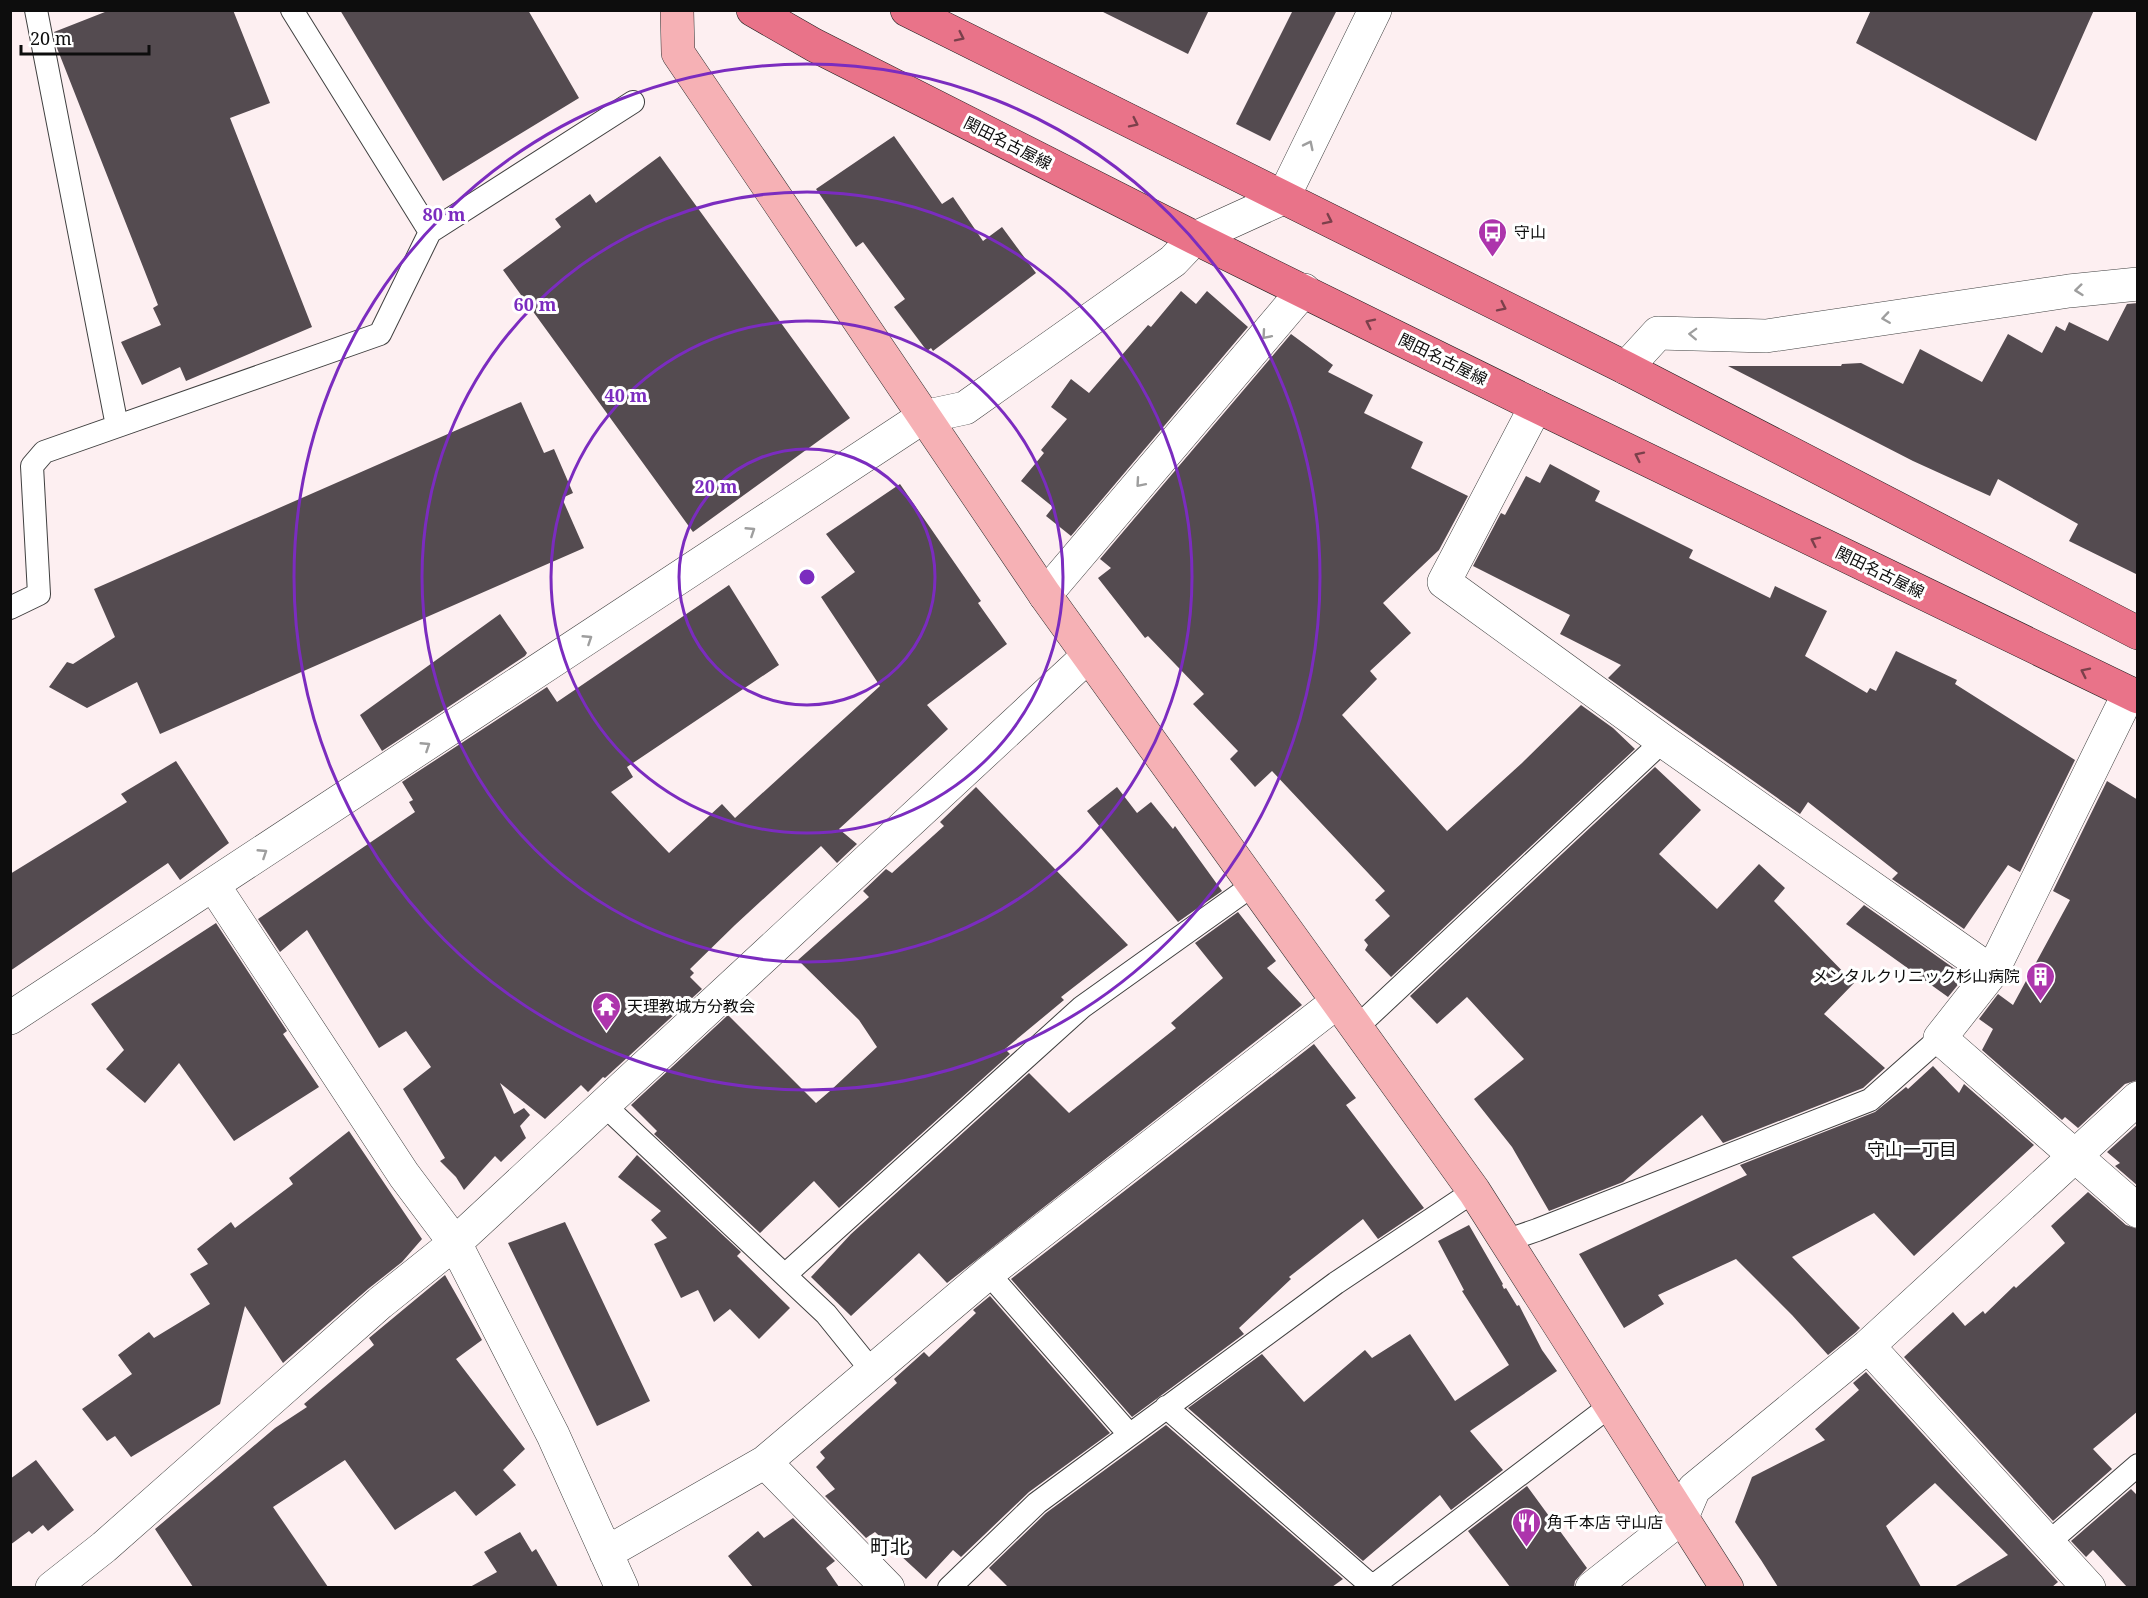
<svg xmlns="http://www.w3.org/2000/svg" width="2148" height="1598" viewBox="0 0 2148 1598" font-family="'Noto Serif','Noto Sans JP',serif">
  <style>
    .building { fill: #544b50 }
    .lines { fill: none; stroke-linecap: round; stroke-linejoin: round }
    .lane-casing { stroke: #404040; stroke-width: 24 }
    .street-casing { stroke: #404040; stroke-width: 34 }
    .secondary-casing { stroke: #2f2f2f; stroke-width: 34 }
    .primary-casing { stroke: #1e1e1e; stroke-width: 34 }
    .lane { stroke: #fff; stroke-width: 22 }
    .street { stroke: #fff; stroke-width: 33 }
    .secondary { stroke: #f6b1b5; stroke-width: 33 }
    .primary { stroke: #e97389; stroke-width: 33 }
    .oneway { stroke: #7b404b }
    .oneway2 { stroke: #9e9e9e }
    .ring { fill: none; stroke: #7b2cbf; stroke-width: 3 }
    .labels { text-anchor: middle; stroke-width: 6; stroke-linejoin: round; paint-order: stroke }
    .street-label { font-size: 16px; fill: #0d0d0d; stroke: #fff }
    .poi-label { font-size: 16px; fill: #0d0d0d; stroke: #fff; text-anchor: start }
    .neighbourhood-label { font-size: 18px; fill: #0d0d0d; stroke: #fff }
    .quarter-label { font-size: 20px; fill: #0d0d0d; stroke: #fff }
    .centre { fill: #7b2cbf; stroke: #fff; stroke-width: 3 }
    .ring-label { font-size: 18px; text-anchor: middle; font-weight: bold; fill: #7b2cbf; stroke: #fff; stroke-width: 6; stroke-linejoin: round; paint-order: stroke }
  </style>
  <rect width="100%" height="100%" fill="#fdeff1"/>
  <!-- building -->
  <path class="building" d="M 110,10 L 233,10 L 270,103 L 230,118 L 312,327 L 186,381 L 180,367 L 142,385 L 121,342 L 161,325 L 153,308 L 158,305 L 57,48 L 54,32 Z
    M 340,10 L 528,10 L 579,98 L 443,181 Z
    M 1099,10 L 1209,10 L 1188,54 Z
    M 1293,10 L 1337,10 L 1270,141 L 1236,124 Z
    M 1871,10 L 2094,10 L 2036,141 L 1856,43 Z
    M 894,136 L 942,204 L 953,197 L 983,241 L 1002,227 L 1036,273 L 933,351 L 931,348 L 927,351 L 894,307 L 905,299 L 863,242 L 856,247 L 816,189 Z
    M 660,156 L 850,418 L 693,532 L 503,270 L 561,227 L 555,219 L 590,194 L 596,203 Z
    M 1181,291 L 1196,304 L 1207,291 L 1248,327 L 1071,536 L 1046,516 L 1053,507 L 1021,481 L 1044,453 L 1041,450 L 1067,419 L 1051,407 L 1071,379 L 1089,393 L 1148,325 L 1151,327 Z
    M 2138,303 L 2138,575 L 2069,541 L 2078,524 L 1998,479 L 1990,496 L 1913,461 L 1728,366 L 1841,366 L 1842,364 L 1861,363 L 1903,384 L 1920,349 L 1982,382 L 2008,334 L 2042,353 L 2056,326 L 2065,331 L 2069,322 L 2108,341 L 2127,304 Z
    M 1291,334 L 1333,365 L 1328,372 L 1373,395 L 1364,413 L 1423,442 L 1411,468 L 1468,496 L 1439,550 L 1383,603 L 1411,633 L 1370,671 L 1377,679 L 1342,715 L 1447,831 L 1522,763 L 1581,705 L 1613,728 L 1635,749 L 1391,977 L 1365,950 L 1368,945 L 1364,940 L 1390,916 L 1375,900 L 1385,891 L 1272,771 L 1255,787 L 1230,759 L 1238,751 L 1193,704 L 1204,694 L 1148,636 L 1145,638 L 1098,578 L 1111,568 L 1100,559 Z
    M 521,402 L 544,453 L 554,449 L 573,493 L 562,498 L 584,548 L 160,734 L 137,682 L 87,708 L 49,687 L 67,662 L 73,664 L 115,637 L 94,589 Z
    M 1550,464 L 1600,491 L 1595,501 L 1693,550 L 1689,558 L 1770,598 L 1775,586 L 1827,611 L 1805,656 L 1867,693 L 1870,688 L 1876,691 L 1896,651 L 1957,680 L 1955,684 L 2075,760 L 2020,872 L 2008,865 L 1964,929 L 1892,879 L 1898,873 L 1808,802 L 1800,814 L 1608,678 L 1621,665 L 1560,634 L 1570,615 L 1473,566 L 1501,513 L 1505,515 L 1526,476 L 1540,483 Z
    M 900,484 L 981,601 L 978,603 L 1007,644 L 927,705 L 948,729 L 839,829 L 857,844 L 837,863 L 821,846 L 735,925 L 690,969 L 694,973 L 690,977 L 702,989 L 605,1078 L 603,1077 L 588,1092 L 581,1085 L 545,1119 L 500,1083 L 514,1114 L 524,1108 L 530,1115 L 520,1126 L 526,1138 L 501,1162 L 495,1156 L 464,1190 L 456,1177 L 440,1161 L 445,1158 L 403,1089 L 431,1067 L 406,1031 L 379,1048 L 307,930 L 280,952 L 258,919 L 415,812 L 409,802 L 413,800 L 402,782 L 547,687 L 557,702 L 729,585 L 779,665 L 627,767 L 633,777 L 611,792 L 669,853 L 722,804 L 735,818 L 880,686 L 821,597 L 855,572 L 826,534 Z
    M 500,614 L 527,653 L 525,656 L 382,751 L 360,715 Z
    M 176,761 L 229,843 L 180,880 L 168,863 L 10,971 L 10,874 L 127,802 L 121,794 Z
    M 1655,767 L 1701,810 L 1659,854 L 1717,909 L 1759,864 L 1785,888 L 1774,901 L 1854,983 L 1824,1014 L 1885,1068 L 1863,1088 L 1723,1143 L 1702,1115 L 1623,1182 L 1549,1211 L 1512,1147 L 1474,1099 L 1524,1059 L 1467,997 L 1437,1024 L 1410,996 Z
    M 2107,781 L 2138,800 L 2138,1080 L 2125,1084 L 2078,1128 L 2065,1117 L 2062,1120 L 1982,1050 L 1993,1029 L 1979,1019 L 1998,994 L 2013,1005 L 2070,900 L 2053,891 Z
    M 976,787 L 1128,945 L 1061,997 L 1064,1000 L 1005,1049 L 1010,1054 L 839,1208 L 814,1181 L 760,1233 L 654,1134 L 657,1131 L 631,1105 L 728,1015 L 816,1103 L 830,1091 L 877,1047 L 859,1020 L 798,960 L 869,897 L 863,891 L 886,869 L 892,873 L 944,826 L 940,822 Z
    M 1117,787 L 1137,813 L 1151,802 L 1173,829 L 1175,826 L 1222,891 L 1178,922 L 1087,811 Z
    M 1864,905 L 1965,976 L 1948,997 L 1846,924 Z
    M 1238,912 L 1276,961 L 1267,968 L 1302,1005 L 947,1283 L 919,1253 L 851,1316 L 811,1277 L 851,1234 L 1029,1073 L 1069,1113 L 1176,1028 L 1171,1023 L 1223,978 L 1195,943 Z
    M 216,923 L 287,1031 L 283,1034 L 319,1087 L 234,1141 L 179,1063 L 145,1103 L 106,1069 L 124,1050 L 91,1004 Z
    M 1314,1044 L 1356,1098 L 1346,1105 L 1424,1208 L 1378,1239 L 1363,1219 L 1289,1277 L 1291,1279 L 1239,1328 L 1244,1334 L 1132,1417 L 1011,1279 Z
    M 1933,1066 L 1959,1093 L 1964,1084 L 2034,1145 L 1914,1256 L 1874,1213 L 1792,1257 L 1860,1328 L 1856,1332 L 1828,1355 L 1792,1315 L 1736,1259 L 1658,1295 L 1664,1304 L 1624,1328 L 1579,1254 L 1747,1175 L 1740,1165 L 1875,1112 L 1906,1087 L 1908,1089 Z
    M 2138,1124 L 2138,1186 L 2115,1166 L 2120,1163 L 2107,1152 Z
    M 349,1131 L 422,1239 L 402,1262 L 368,1289 L 283,1363 L 245,1306 L 220,1404 L 131,1457 L 115,1436 L 107,1441 L 82,1409 L 132,1374 L 118,1355 L 149,1332 L 154,1338 L 210,1304 L 190,1274 L 208,1264 L 197,1249 L 231,1222 L 235,1228 L 293,1184 L 289,1178 Z
    M 637,1155 L 741,1252 L 737,1256 L 790,1308 L 759,1339 L 730,1309 L 714,1322 L 698,1290 L 681,1298 L 654,1244 L 667,1238 L 651,1220 L 661,1211 L 618,1177 Z
    M 2088,1192 L 2126,1225 L 2138,1229 L 2138,1411 L 2093,1449 L 2112,1469 L 2053,1521 L 1904,1357 L 1953,1312 L 1965,1326 L 1983,1311 L 1985,1314 L 2014,1286 L 2016,1288 L 2065,1243 L 2051,1226 Z
    M 565,1222 L 650,1401 L 597,1426 L 508,1243 Z
    M 1469,1225 L 1503,1284 L 1502,1285 L 1504,1289 L 1506,1288 L 1517,1306 L 1519,1305 L 1542,1350 L 1557,1371 L 1470,1431 L 1503,1470 L 1451,1510 L 1440,1495 L 1363,1561 L 1188,1408 L 1262,1354 L 1304,1402 L 1365,1350 L 1372,1358 L 1410,1334 L 1455,1401 L 1509,1365 L 1462,1291 L 1464,1290 L 1438,1241 Z
    M 445,1275 L 482,1340 L 456,1359 L 525,1449 L 503,1470 L 516,1485 L 476,1516 L 455,1491 L 395,1530 L 345,1460 L 273,1507 L 328,1587 L 193,1587 L 155,1529 L 275,1428 L 307,1407 L 304,1404 L 374,1345 L 369,1338 Z
    M 990,1296 L 1110,1433 L 1029,1492 L 961,1557 L 953,1550 L 926,1579 L 875,1532 L 866,1538 L 825,1496 L 835,1489 L 816,1467 L 825,1458 L 820,1452 L 897,1383 L 894,1379 L 924,1352 L 929,1357 L 976,1313 L 973,1310 Z
    M 1866,1372 L 2058,1582 L 2052,1587 L 1954,1587 L 2008,1555 L 1935,1483 L 1886,1526 L 1921,1587 L 1778,1587 L 1761,1560 L 1735,1522 L 1752,1477 L 1825,1440 L 1815,1429 L 1859,1390 L 1853,1383 Z
    M 1166,1425 L 1343,1579 L 1332,1587 L 1008,1587 L 989,1568 L 1046,1513 Z
    M 36,1460 L 74,1510 L 48,1531 L 43,1525 L 32,1534 L 29,1531 L 10,1545 L 10,1479 Z
    M 1527,1486 L 1587,1568 L 1575,1581 L 1574,1587 L 1510,1587 L 1468,1531 Z
    M 2131,1489 L 2138,1496 L 2138,1587 L 2127,1587 L 2093,1550 L 2086,1557 L 2071,1541 Z
    M 793,1518 L 835,1561 L 826,1568 L 839,1587 L 753,1587 L 728,1556 L 758,1531 L 764,1538 Z
    M 520,1532 L 532,1552 L 536,1549 L 558,1587 L 470,1587 L 497,1572 L 484,1552 Z"/>
  <g class="lines">
    <defs>
      <path id="lane" d="M 36,10 L 117,426
        M 292,10 L 430,232 L 633,102
        M 10,608 L 39,594 L 32,466 L 44,452 L 380,334 L 430,232
        M 1356,1028 L 1663,741
        M 604,1105 L 826,1314 L 872,1371
        M 1505,1241 L 1537,1230 L 1870,1100 L 1940,1038
        M 988,1273 L 1129,1434
        M 785,1275 L 1082,1007 L 1253,885
        M 1166,1407 L 1374,1588
        M 2048,1543 L 2138,1465
        M 1373,1586 L 1610,1406
        M 949,1588 L 1037,1503 L 1336,1283 L 1474,1191"/>
      <path id="street" d="M 1626,368 L 1658,333 L 1766,336 L 2069,291 L 2138,284
        M 1536,406 L 1444,582 L 1663,741 L 1992,972
        M 1045,595 L 1304,290
        M 2129,693 L 1992,972 L 1940,1038 L 2138,1211
        M 214,886 L 404,1175 L 455,1243 L 553,1435 L 622,1588
        M 10,1018 L 923,417 L 965,408 L 1173,261 L 1195,238 L 1283,198 L 1375,10
        M 1868,1346 L 2089,1588
        M 765,1462 L 888,1588
        M 606,1553 L 765,1462 L 988,1273 L 1337,1002
        M 52,1588 L 104,1547 L 380,1303 L 455,1243 L 1088,656
        M 1592,1588 L 1682,1517 L 1694,1489 L 1868,1346 L 2138,1098"/>
      <path id="secondary" d="M 677,10 L 678,53 L 1045,595 L 1474,1191 L 1727,1588"/>
      <path id="primary" d="M 753,10 L 814,45 L 1195,238 L 1536,406 L 2138,697
        M 907,10 L 1626,368 L 2138,633"/>
    </defs>
    <!-- lane casing -->
    <use href="#lane" class="lane-casing"/>
    <!-- street casing -->
    <use href="#street" class="street-casing"/>
    <!-- secondary casing -->
    <use href="#secondary" class="secondary-casing"/>
    <!-- primary casing -->
    <use href="#primary" class="primary-casing"/>
    <!-- lane -->
    <use href="#lane" class="lane"/>
    <!-- street -->
    <use href="#street" class="street"/>
    <!-- secondary -->
    <use href="#secondary" class="secondary"/>
    <!-- primary -->
    <use href="#primary" class="primary"/>
  </g>
  <!-- one-way arrows -->
  <defs><path id="oneway-chevron" d="M-2-3.5L2.5 0L-2 3.5" fill="none" stroke-width="1.6" stroke-linecap="round" stroke-linejoin="round" transform="scale(1.5)"/></defs>
  <g class="oneway">
    <use href="#oneway-chevron" transform="translate(960 37) rotate(26)"/>
    <use href="#oneway-chevron" transform="translate(1134 123) rotate(26)"/>
    <use href="#oneway-chevron" transform="translate(1328 220) rotate(26)"/>
    <use href="#oneway-chevron" transform="translate(1502 307) rotate(26)"/>
    <use href="#oneway-chevron" transform="translate(1370 323) rotate(-154)"/>
    <use href="#oneway-chevron" transform="translate(1639 456) rotate(-154)"/>
    <use href="#oneway-chevron" transform="translate(1815 541) rotate(-154)"/>
    <use href="#oneway-chevron" transform="translate(2085 672) rotate(-154)"/>
  </g>
  <g class="oneway2">
    <use href="#oneway-chevron" transform="translate(1309 145) rotate(-64)"/>
    <use href="#oneway-chevron" transform="translate(2079 290) rotate(174)"/>
    <use href="#oneway-chevron" transform="translate(1886 318) rotate(172)"/>
    <use href="#oneway-chevron" transform="translate(1693 334) rotate(-178)"/>
    <use href="#oneway-chevron" transform="translate(1266 335) rotate(131)"/>
    <use href="#oneway-chevron" transform="translate(1140 483) rotate(131)"/>
    <use href="#oneway-chevron" transform="translate(751 531) rotate(-33)"/>
    <use href="#oneway-chevron" transform="translate(588 639) rotate(-33)"/>
    <use href="#oneway-chevron" transform="translate(426 746) rotate(-33)"/>
    <use href="#oneway-chevron" transform="translate(263 853) rotate(-33)"/>
  </g>
  <!-- distance rings -->
  <g class="ring">
    <circle cx="807" cy="577" r="128"/>
    <circle cx="807" cy="577" r="256"/>
    <circle cx="807" cy="577" r="385"/>
    <circle cx="807" cy="577" r="513"/>
  </g>
  <!-- icons -->
  <defs>
    <symbol id="bus-pin" viewBox="-11 -11 22 30"><path d="M0 17L-7.5 6A9.5 9.5 0 1 1 7.5 6Z" fill="#ad35ac" stroke="#fff"/><path d="M-5-6H5V4H4V6H2V4H-2V6H-4V4H-5ZM-3.5-4V0h7V-4ZM-3.5 1.2v1.5H-2V1.2ZM2 1.2v1.5H3.5V1.2Z" fill="#fff"/></symbol>
    <symbol id="building-pin" viewBox="-11 -11 22 30"><path d="M0 17L-7.5 6A9.5 9.5 0 1 1 7.5 6Z" fill="#ad35ac" stroke="#fff"/><path d="M-4-6H4V6H1V3H-1V6H-4ZM-2.5-4.3h1.7v1.8h-1.7ZM.8-4.3h1.7v1.8H.8ZM-2.5-1h1.7V.8h-1.7ZM.8-1h1.7V.8H.8Z" fill="#fff"/></symbol>
    <symbol id="temple-pin" viewBox="-11 -11 22 30"><path d="M0 17L-7.5 6A9.5 9.5 0 1 1 7.5 6Z" fill="#ad35ac" stroke="#fff"/><path d="M0-6L5-2H3V0L6.5 2.5H4V6H1.5V3h-3V6H-4V2.5H-6.5L-3 0V-2H-5Z" fill="#fff"/></symbol>
    <symbol id="restaurant-pin" viewBox="-11 -11 22 30"><path d="M0 17L-7.5 6A9.5 9.5 0 1 1 7.5 6Z" fill="#ad35ac" stroke="#fff"/><path d="M-5-6h1v4h1v-4h1v4h1v-4h1v5L-1.5 .5V6h-2V.5L-5-1ZM5-6V6H3V1.5H1.5Q1.5-4 5-6Z" fill="#fff"/></symbol>
  </defs>
  <g fill-rule="evenodd">
    <use href="#bus-pin" x="1476" y="216" width="33" height="45"/>
    <use href="#building-pin" x="2024" y="960" width="33" height="45"/>
    <use href="#temple-pin" x="590" y="990" width="33" height="45"/>
    <use href="#restaurant-pin" x="1510" y="1506" width="33" height="45"/>
  </g>
  <g class="labels">
    <!-- street labels -->
    <g class="street-label">
      <text transform="translate(1008 143) rotate(27)" y="6">関田名古屋線</text>
      <text transform="translate(1443 359) rotate(26)" y="6">関田名古屋線</text>
      <text transform="translate(1880 572) rotate(26)" y="6">関田名古屋線</text>
    </g>
    <!-- poi labels -->
    <g class="poi-label">
      <text x="1514" y="238">守山</text>
      <text x="2020" y="982" text-anchor="end">メンタルクリニック杉山病院</text>
      <text x="627" y="1012">天理教城方分教会</text>
      <text x="1547" y="1528">角千本店 守山店</text>
    </g>
    <!-- neighbourhood labels -->
    <g class="neighbourhood-label">
      <text x="1912" y="1156">守山一丁目</text>
    </g>
    <!-- quarter labels -->
    <g class="quarter-label">
      <text x="890" y="1554">町北</text>
    </g>
  </g>
  <circle cx="807" cy="577" r="9" class="centre"/>
  <g class="ring-label">
    <text x="444" y="221">80 m</text>
    <text x="535" y="311">60 m</text>
    <text x="626" y="402">40 m</text>
    <text x="716" y="493">20 m</text>
  </g>
  <!-- border -->
  <rect width="2148" height="1598" fill="none" stroke="#0d0d0d" stroke-width="24"/>
  <!-- scale -->
  <path d="M21 45v9h128v-9" fill="none" stroke="#0d0d0d" stroke-width="3"/>
  <text x="30" y="45" font-size="18" fill="#0d0d0d" stroke="#ffffff" stroke-width="4.5" paint-order="stroke">20 m</text>
</svg>
